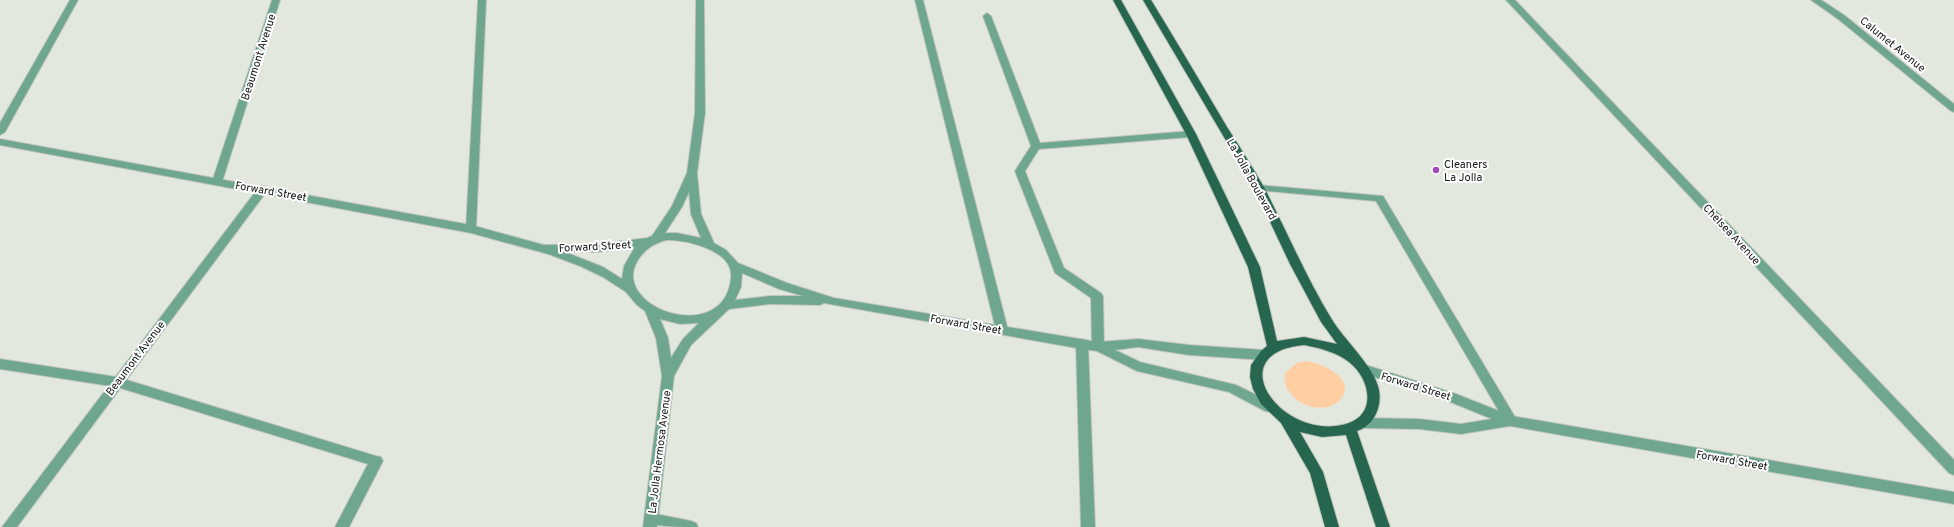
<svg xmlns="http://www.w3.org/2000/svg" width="1954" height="527" viewBox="0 0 1954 527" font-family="Overpass,sans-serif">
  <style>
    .green { fill: #ffcea3 }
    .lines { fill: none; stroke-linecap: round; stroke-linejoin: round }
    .service-casing { stroke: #c2c6be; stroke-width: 2 }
    .minor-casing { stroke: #c2c6be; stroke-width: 2 }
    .tertiary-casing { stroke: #c2c6be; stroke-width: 2 }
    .primary-casing { stroke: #c2c6be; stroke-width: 2 }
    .service { fill: #6fa68f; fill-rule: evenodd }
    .minor { fill: #6fa68f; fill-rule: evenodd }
    .tertiary { fill: #6fa68f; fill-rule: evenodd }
    .primary { fill: #26664f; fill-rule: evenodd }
    .poi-dot { fill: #a14ab7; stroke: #fff; stroke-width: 1.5 }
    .labels { text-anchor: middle; stroke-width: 4; stroke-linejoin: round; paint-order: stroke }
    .street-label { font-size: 11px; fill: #131512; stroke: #fff }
    .poi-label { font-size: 11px; fill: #131512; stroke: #fff; text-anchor: start }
  </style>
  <rect width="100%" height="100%" fill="#e3e8df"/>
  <!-- green -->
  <path class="green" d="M 1306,361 C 1321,363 1357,378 1341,399 C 1331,412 1307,409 1296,399 C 1287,392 1284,385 1285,373 L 1297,363 Z"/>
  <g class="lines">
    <defs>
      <path id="service" d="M 70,0 L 78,0 L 5,132 L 0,135 L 0,123 Z
        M 478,0 L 486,0 L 476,229 L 471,233 L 466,229 Z
        M 915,0 L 923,0 L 1008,330 L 1006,333 L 998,333 L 996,330 Z
        M 987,13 L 991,16 L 1040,143 L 1191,131 L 1196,134 L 1191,137 L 1039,149 L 1025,171 L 1064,268 L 1101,293 L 1103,296 L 1104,347 L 1102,350 L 1094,350 L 1092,347 L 1091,298 L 1055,273 L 1015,171 L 1031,146 L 983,16 Z
        M 1259,185 L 1383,196 L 1515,417 L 1517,421 L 1515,425 L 1511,426 L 1507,425 L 1376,201 L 1255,190 L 1254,188 Z
        M 1082,339 L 1086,341 L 1088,344 L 1095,527 L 1081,527 L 1076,344 L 1078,341 Z
        M 0,359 L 117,377 L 376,456 L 381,457 L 383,461 L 349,527 L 335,527 L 368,464 L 117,387 L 0,369 Z
        M 651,513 L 691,521 L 696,523 L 698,527 C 681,527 662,527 646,523 L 644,519 L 646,515 Z"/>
      <path id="minor" d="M 272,0 L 280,0 L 222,182 L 217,185 L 213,184 L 212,182 Z
        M 1811,0 L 1821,0 L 1844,15 L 1954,104 L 1954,112 L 1951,111 L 1838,19 Z
        M 263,186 L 267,187 L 268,189 L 267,191 L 17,527 L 2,527 L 259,187 Z"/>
      <path id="tertiary" d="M 696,0 L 704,0 L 705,113 L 697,173 L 701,214 L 714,243 L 726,250 L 738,263 L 787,283 L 834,298 L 1098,342 L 1138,339 L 1189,345 L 1264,350 L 1268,352 L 1270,355 L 1268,358 L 1264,360 L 1189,355 L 1138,347 L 1115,350 L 1140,362 L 1236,385 L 1273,403 L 1275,407 L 1273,411 L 1269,412 L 1265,411 L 1229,392 L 1137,371 L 1097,351 L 1082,349 L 824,303 L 820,305 L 770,304 L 729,309 L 691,345 L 674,376 L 657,527 L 643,527 L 662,376 L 656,338 L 645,311 L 637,305 L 626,292 L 603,277 L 580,266 L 548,254 L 471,233 L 0,145 L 0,139 L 471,225 L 544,245 L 598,244 L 647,238 L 652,236 L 672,206 L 687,173 L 695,113 ZM 689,192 L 691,214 L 701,238 L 677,233 L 665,233 L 682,207 ZM 667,240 C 687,240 734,250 731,278 C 724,348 608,307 638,260 C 645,249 654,243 667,240 ZM 635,247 L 624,266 L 622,279 L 603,267 L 565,252 L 598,252 ZM 742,273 L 779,289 L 803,296 L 770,296 L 735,300 L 741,287 ZM 660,319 L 680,324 L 699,323 L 683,339 L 671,358 L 668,338 Z
        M 1506,0 L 1515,0 L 1954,460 L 1954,475 L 1949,473 Z
        M 1366,365 L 1456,394 L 1512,416 L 1954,492 L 1954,504 L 1510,426 L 1461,434 L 1419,429 L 1361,428 L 1357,427 L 1355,423 L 1357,419 L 1361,418 L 1419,419 L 1461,424 L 1492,419 L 1448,401 L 1362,373 L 1360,370 L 1362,367 Z"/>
      <path id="primary" d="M 1113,0 L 1121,0 L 1196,134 L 1260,267 L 1277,341 L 1304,337 L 1337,344 L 1321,322 L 1290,264 L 1254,188 L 1143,0 L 1151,0 C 1177,42 1202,85 1227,127 C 1240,147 1253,168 1265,189 C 1287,232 1306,277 1331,318 C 1343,339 1375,367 1379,390 C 1382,407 1374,426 1357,431 L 1390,527 L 1376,527 L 1346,435 L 1322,437 L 1300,432 L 1323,472 L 1339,527 L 1325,527 L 1310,473 L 1281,423 L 1261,404 L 1253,389 L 1250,377 L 1251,365 L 1261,351 L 1267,346 L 1248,267 L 1186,134 ZM 1304,345 C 1320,348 1336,352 1349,362 C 1370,378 1378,415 1346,424 C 1282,442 1218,353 1304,345 Z"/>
    </defs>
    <!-- service casing -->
    <use href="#service" class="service-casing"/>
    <!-- minor casing -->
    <use href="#minor" class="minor-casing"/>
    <!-- tertiary casing -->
    <use href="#tertiary" class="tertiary-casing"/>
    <!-- primary casing -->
    <use href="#primary" class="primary-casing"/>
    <!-- service -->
    <use href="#service" class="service"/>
    <!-- minor -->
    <use href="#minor" class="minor"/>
    <!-- tertiary -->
    <use href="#tertiary" class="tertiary"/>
    <!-- primary -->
    <use href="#primary" class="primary"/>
  </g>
  <!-- markers -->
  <circle class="poi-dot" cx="1436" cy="170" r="4"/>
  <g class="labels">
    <!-- street labels -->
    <g class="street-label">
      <text transform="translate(1893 44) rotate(39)" y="4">Calumet Avenue</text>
      <text transform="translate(258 57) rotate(-72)" y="4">Beaumont Avenue</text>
      <text transform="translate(1252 179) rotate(61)" y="4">La Jolla Boulevard</text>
      <text transform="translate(271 191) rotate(10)" y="4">Forward Street</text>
      <text transform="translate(1732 234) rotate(47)" y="4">Chelsea Avenue</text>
      <text transform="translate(595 246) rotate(-3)" y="4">Forward Street</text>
      <text transform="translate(966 324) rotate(10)" y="4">Forward Street</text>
      <text transform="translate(135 358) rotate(-53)" y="4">Beaumont Avenue</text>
      <text transform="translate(1416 386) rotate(17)" y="4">Forward Street</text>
      <text transform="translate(659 452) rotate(-83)" y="4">La Jolla Hermosa Avenue</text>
      <text transform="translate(1732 460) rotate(10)" y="4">Forward Street</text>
    </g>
    <!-- poi labels -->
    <g class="poi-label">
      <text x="1444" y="168">Cleaners<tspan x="1444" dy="13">La Jolla</tspan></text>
    </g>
  </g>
</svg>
